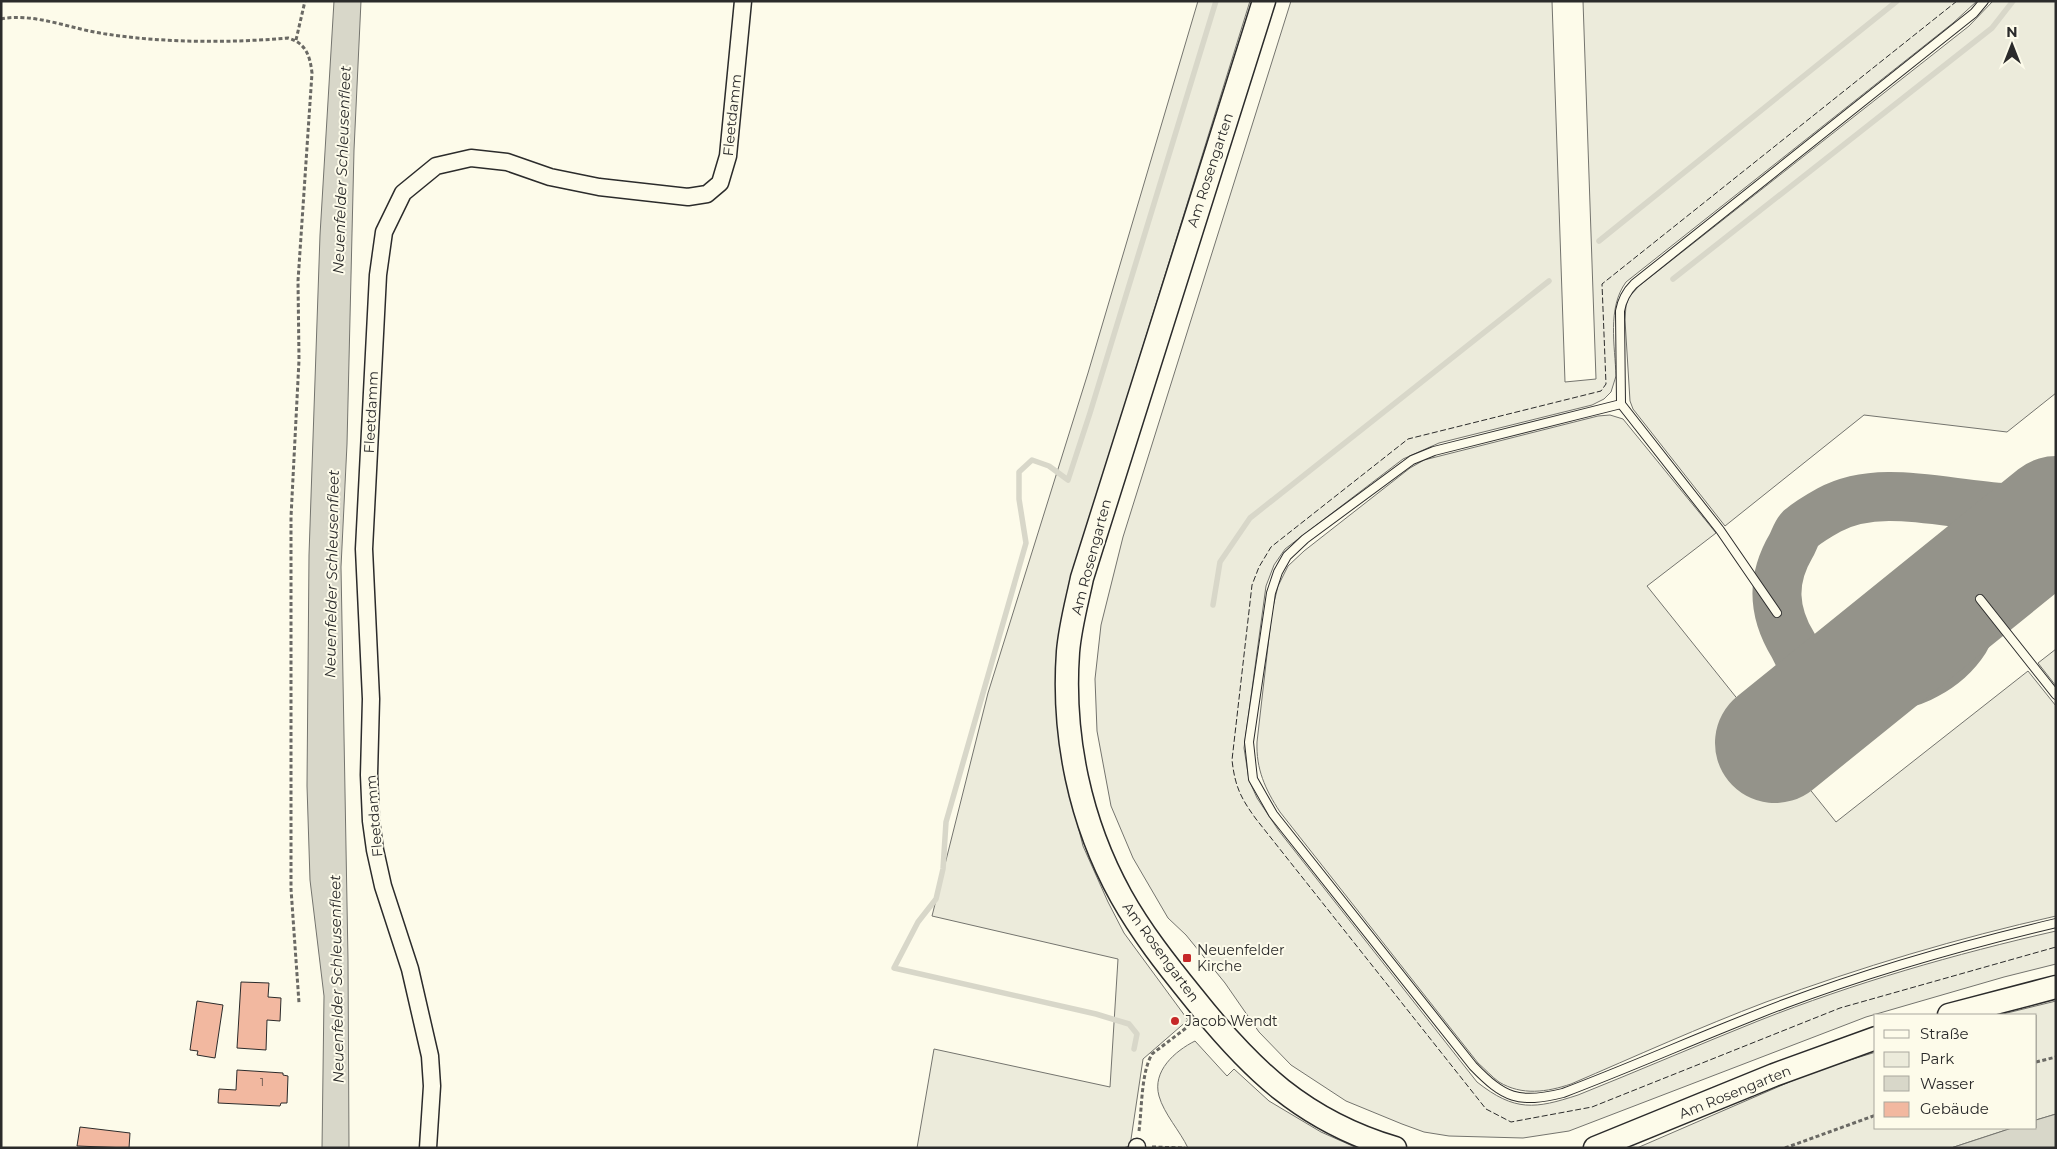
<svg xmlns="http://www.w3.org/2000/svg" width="2057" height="1149" viewBox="0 0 2057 1149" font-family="Montserrat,sans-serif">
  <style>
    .green { fill: #ecebdb; stroke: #74746e }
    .water { fill: #d8d7c9; stroke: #74746e }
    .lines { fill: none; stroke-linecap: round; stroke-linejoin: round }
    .stream { stroke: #d8d7c9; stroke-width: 5.5 }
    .taxiway { stroke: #94938a; stroke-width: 49 }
    .runway { stroke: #94938a; stroke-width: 120 }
    .building { fill: #f2b8a0; stroke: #2b2b2b }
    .service-casing { stroke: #2b2b2b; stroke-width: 10 }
    .minor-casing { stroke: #2b2b2b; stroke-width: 19 }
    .secondary-casing { stroke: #2b2b2b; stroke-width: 25 }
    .path { stroke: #6a6964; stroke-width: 3; stroke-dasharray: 4 2.5; stroke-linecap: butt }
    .service { stroke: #fdfbea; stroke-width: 8 }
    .minor { stroke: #fdfbea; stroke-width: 16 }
    .secondary { stroke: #fdfbea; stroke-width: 22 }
    .fence { stroke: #2b2b2b; stroke-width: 1; stroke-dasharray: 6 2.5; stroke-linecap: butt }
    .poi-dot { fill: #c62828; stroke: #fdfbea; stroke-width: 2 }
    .labels { text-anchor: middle; stroke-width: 4; stroke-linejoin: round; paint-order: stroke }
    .number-label { font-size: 11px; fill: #5d4e48 }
    .street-label { font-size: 14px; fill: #2b2b2b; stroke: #fdfbea }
    .poi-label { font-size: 14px; fill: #2b2b2b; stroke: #fdfbea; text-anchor: start }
    .water-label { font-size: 15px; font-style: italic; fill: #2b2b2b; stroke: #fdfbea }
  </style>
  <rect width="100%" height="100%" fill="#fdfbea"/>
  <!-- green -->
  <path class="green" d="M 1198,1 L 1250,1 L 1072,575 L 1057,712 L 1064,770 L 1083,846 L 1108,902 L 1124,933 L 1188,1020 L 1143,1059 L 1130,1146 L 1123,1148 L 917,1148 L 934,1049 L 1110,1087 L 1118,959 L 932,916 L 988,693 L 1088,373 Z
    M 1291,1 L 1552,1 L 1565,382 L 1596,379 L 1583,1 L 1977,1 L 1953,23 L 1626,282 C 1607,308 1615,346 1616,376 L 1611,392 L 1604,399 L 1592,405 L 1439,443 L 1403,459 L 1285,549 L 1274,565 L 1266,586 L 1244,748 L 1249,780 L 1257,798 L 1279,831 L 1477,1082 C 1515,1112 1535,1109 1578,1095 C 1638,1071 1698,1045 1758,1021 C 1854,983 1955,954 2056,931 L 2056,964 L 2004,977 L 1866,1017 L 1569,1131 L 1523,1138 L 1449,1136 L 1424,1132 L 1402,1124 L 1346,1101 L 1291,1065 L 1259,1032 L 1225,983 L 1186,935 L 1168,918 L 1133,858 L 1111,806 L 1097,731 L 1095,679 L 1101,625 L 1123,537 Z
    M 1993,1 L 2056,1 L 2056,393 L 2007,432 L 1864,415 L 1725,526 L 1633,409 L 1630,401 L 1625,320 L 1626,305 L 1629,297 L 1639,286 L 1969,26 Z
    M 1610,415 L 1623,419 L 1716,533 L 1647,586 L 1836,822 L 2028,671 L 2056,706 L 2056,916 C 1958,938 1861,967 1766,1002 C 1700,1027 1636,1056 1571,1084 C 1547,1092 1522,1096 1499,1082 C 1492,1077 1485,1069 1478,1063 L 1280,812 C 1265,789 1256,769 1257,742 L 1272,611 L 1278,586 L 1288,566 L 1304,551 L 1410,468 L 1424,460 L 1598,416 Z
    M 2056,649 L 2056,686 L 2038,663 Z
    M 2056,1001 L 2056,1114 L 2036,1120 L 2036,1015 L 1999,1015 Z
    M 1195,1041 L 1227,1076 L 1234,1069 L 1269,1101 L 1321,1132 L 1357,1148 L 1188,1148 C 1180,1131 1164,1114 1159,1096 C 1152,1071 1175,1051 1195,1041 Z
    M 1876,1052 L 1876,1128 L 2012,1128 L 1951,1148 L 1637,1148 L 1817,1070 Z"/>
  <!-- water -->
  <path class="water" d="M 334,1 L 361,1 L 354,150 L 347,444 L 341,567 L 348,960 L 349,1148 L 322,1148 L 324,996 L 310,880 L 307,786 L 309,555 L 320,235 Z
    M 2056,1114 L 2056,1148 L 1951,1148 L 2012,1128 L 2036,1128 L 2036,1120 Z"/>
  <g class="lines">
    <!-- stream -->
    <path class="stream" d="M 1599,241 L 1897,1
      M 1673,279 L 1992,28 L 2013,1
      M 1213,605 L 1220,562 L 1250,518 L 1549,281
      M 1134,1049 L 1137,1034 L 1129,1024 L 1096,1014 L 894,968 L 918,922 L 936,899 L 943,869 L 946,822 L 1026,543 L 1019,499 L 1019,472 L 1032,460 L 1049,466 L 1068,480 L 1090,413 L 1216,1"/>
    <!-- taxiway -->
    <path class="taxiway" d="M 2056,504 C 1985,521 1893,475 1829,510 C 1820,515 1808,522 1800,529 C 1796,533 1794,541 1791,546 C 1771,580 1773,612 1793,645 C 1796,650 1798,657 1802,661 C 1831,691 1892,695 1926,675 C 1941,667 1956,654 1965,640 C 1976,622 1978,600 1990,581 C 2007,557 2034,538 2056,519"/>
    <!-- runway -->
    <path class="runway" d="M 1775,743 L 2056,516"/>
  </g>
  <!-- building -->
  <path class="building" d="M 241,982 L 269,983 L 268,997 L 281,998 L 280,1021 L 267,1020 L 266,1050 L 237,1048 Z
    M 197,1001 L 223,1005 L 215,1058 L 197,1055 L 198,1051 L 190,1050 Z
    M 237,1070 L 283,1073 L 283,1075 L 288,1076 L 287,1103 L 281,1103 L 280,1106 L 218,1103 L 219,1089 L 236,1090 Z
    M 80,1127 L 130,1133 L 129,1148 L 77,1146 Z"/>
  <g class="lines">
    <defs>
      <path id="service" d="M 1621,404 L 1434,451 L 1412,460 L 1305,539 L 1287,556 L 1278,572 L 1271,593 L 1249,742 L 1253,779 L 1273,814 L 1473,1066 C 1504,1098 1518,1104 1563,1093 C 1637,1065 1710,1032 1784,1004 C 1874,970 1963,945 2056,923
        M 1980,599 L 2056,695
        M 1777,613 L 1720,530 L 1621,404 L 1620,311 C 1622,300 1626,292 1634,284 L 1974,13 L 1984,1"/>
      <path id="minor" d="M 428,1148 L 432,1086 L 430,1056 L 410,969 L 383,886 L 375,850 L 371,821 L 369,775 L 371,699 L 364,549 L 378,275 L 384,232 L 403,193 L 436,166 L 471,158 L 507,162 L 550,177 L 599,187 L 688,197 L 707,194 L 720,183 L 728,156 L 743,1
        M 1137,1148 L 1137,1147"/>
      <path id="secondary" d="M 1264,1 L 1082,578 C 1077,602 1070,627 1068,652 C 1062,736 1080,822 1121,896 C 1141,932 1167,965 1193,997 C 1251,1070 1304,1121 1395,1148
        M 1949,1015 L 2056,987
        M 1595,1148 L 1774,1075 L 1876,1038"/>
    </defs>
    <!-- service casing -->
    <use href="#service" class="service-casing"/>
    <!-- minor casing -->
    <use href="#minor" class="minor-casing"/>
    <!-- secondary casing -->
    <use href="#secondary" class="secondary-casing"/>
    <!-- path -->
    <path class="path" d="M 1,19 C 33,12 74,30 106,34 C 164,43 230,43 288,38 C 306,43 310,56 312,73 L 298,281 L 299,360 L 291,517 L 291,889 L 299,1003
      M 296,40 L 305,1
      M 2036,1062 L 2056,1057
      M 1139,1131 C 1142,1108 1141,1073 1152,1054 L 1190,1025
      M 1152,1147 L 1185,1148
      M 1785,1148 L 1876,1115"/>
    <!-- service -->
    <use href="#service" class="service"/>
    <!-- minor -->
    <use href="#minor" class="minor"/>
    <!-- secondary -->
    <use href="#secondary" class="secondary"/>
    <!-- fence -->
    <path class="fence" d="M 1957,1 L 1602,284 L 1606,384 L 1601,391 L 1408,439 L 1271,547 L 1259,567 L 1252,585 L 1232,760 C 1235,786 1240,797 1256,819 L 1486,1109 L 1511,1122 L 1592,1107 L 1840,1008 L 2056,947"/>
  </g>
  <!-- markers -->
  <g class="poi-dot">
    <rect x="1182" y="953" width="10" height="10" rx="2.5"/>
    <circle cx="1175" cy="1021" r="5"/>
  </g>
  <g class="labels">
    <!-- number labels -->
    <g class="number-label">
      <text x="262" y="1086">1</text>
    </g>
    <!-- street labels -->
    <g class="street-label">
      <text transform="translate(732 115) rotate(-84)" y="5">Fleetdamm</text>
      <text transform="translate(1210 170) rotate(-72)" y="5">Am Rosengarten</text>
      <text transform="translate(371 412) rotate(-87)" y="5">Fleetdamm</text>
      <text transform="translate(1091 557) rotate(-75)" y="5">Am Rosengarten</text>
      <text transform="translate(374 816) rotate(-95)" y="5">Fleetdamm</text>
      <text transform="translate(1161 952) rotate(54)" y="5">Am Rosengarten</text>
      <text transform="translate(1735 1092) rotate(-22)" y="5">Am Rosengarten</text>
    </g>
    <!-- poi labels -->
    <g class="poi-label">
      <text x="1197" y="955">Neuenfelder<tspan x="1197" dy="16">Kirche</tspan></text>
      <text x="1185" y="1026">Jacob Wendt</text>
    </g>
    <!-- water labels -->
    <g class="water-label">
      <text transform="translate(342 170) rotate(-88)" y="5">Neuenfelder Schleusenfleet</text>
      <text transform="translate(332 574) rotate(-89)" y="5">Neuenfelder Schleusenfleet</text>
      <text transform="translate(337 979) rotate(-91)" y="5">Neuenfelder Schleusenfleet</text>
    </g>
  </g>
  <!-- border -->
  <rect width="2057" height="1149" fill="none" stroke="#2b2b2b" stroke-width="5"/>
  <!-- legend -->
  <rect x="1874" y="1014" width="162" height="115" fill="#fdfbea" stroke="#a9a89e"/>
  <rect x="1884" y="1030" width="25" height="8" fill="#fdfbea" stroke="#a9a89e"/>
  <text x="1920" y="1039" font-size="15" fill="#2b2b2b">Straße</text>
  <rect x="1884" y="1052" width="25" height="15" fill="#ecebdb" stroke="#a9a89e"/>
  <text x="1920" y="1064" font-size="15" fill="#2b2b2b">Park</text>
  <rect x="1884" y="1076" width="25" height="15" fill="#d8d7c9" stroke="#a9a89e"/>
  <text x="1920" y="1089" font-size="15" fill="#2b2b2b">Wasser</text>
  <rect x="1884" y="1102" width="25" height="15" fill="#f2b8a0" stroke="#a9a89e"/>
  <text x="1920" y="1114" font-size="15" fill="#2b2b2b">Gebäude</text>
  <!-- north arrow -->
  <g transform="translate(2012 45)" stroke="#fdfbea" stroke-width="4" paint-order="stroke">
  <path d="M0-4L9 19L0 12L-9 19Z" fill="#2b2b2b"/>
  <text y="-8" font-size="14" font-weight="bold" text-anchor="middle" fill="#2b2b2b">N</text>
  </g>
</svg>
